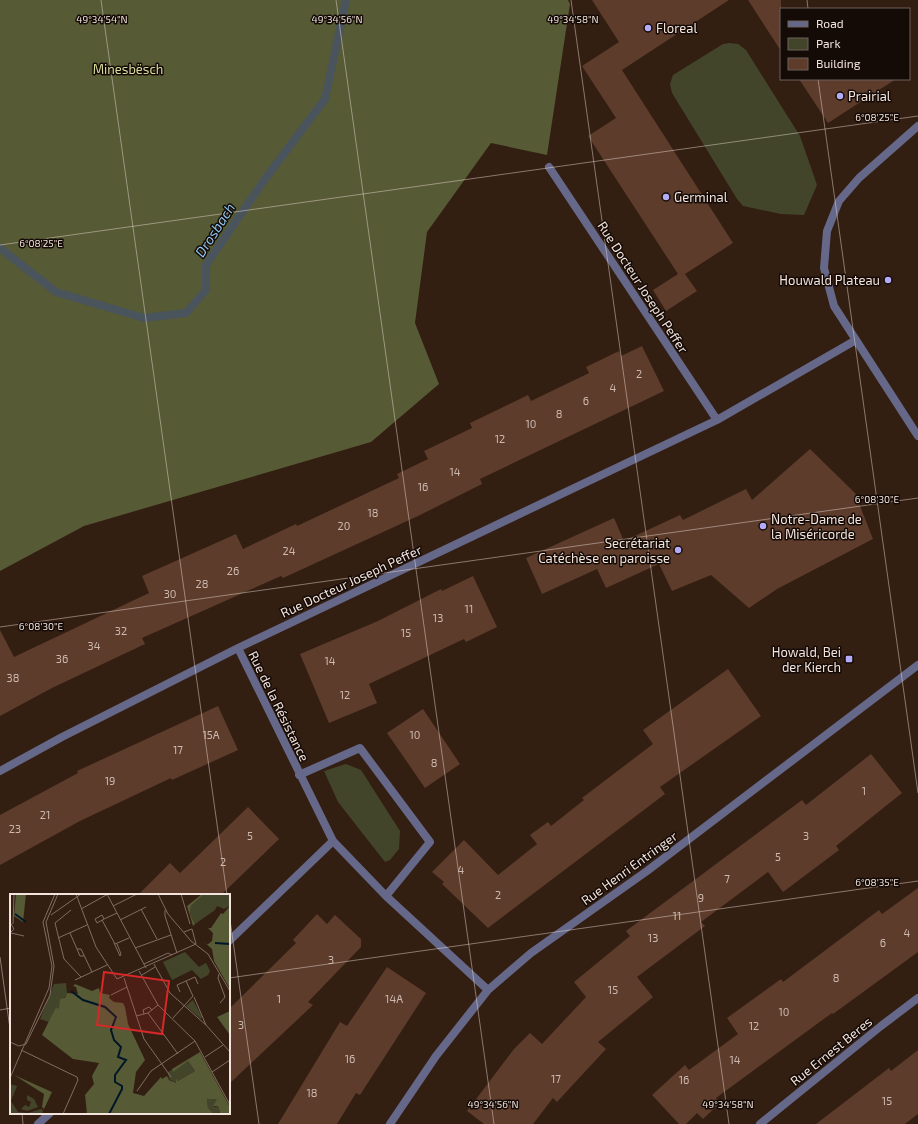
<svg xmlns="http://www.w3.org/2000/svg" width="918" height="1124" viewBox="0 0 918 1124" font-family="'Exo 2',sans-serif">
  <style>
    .green { fill: #42452a }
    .forest { fill: #565a35 }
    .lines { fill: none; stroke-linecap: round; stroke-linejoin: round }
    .stream { stroke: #4a545d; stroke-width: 8 }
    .building { fill: #5d3c2b }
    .street { stroke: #666889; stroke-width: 8 }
    .ticks { fill: none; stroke: #f3e4dd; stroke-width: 1; stroke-opacity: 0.45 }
    .poi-dot { fill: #b4acf9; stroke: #140a06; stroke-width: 1.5 }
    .labels { text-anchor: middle; stroke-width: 3; stroke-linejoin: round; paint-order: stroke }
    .number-label { font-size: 11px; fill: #cebab0 }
    .poi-label { font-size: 13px; fill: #f3e4dd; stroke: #140a06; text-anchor: start }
    .park-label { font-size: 13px; fill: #d7de9d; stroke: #140a06 }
    .street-label { font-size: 13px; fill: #f3e4dd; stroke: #140a06 }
    .water-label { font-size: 14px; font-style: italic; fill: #8fc7f2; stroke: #140a06 }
    .inset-river { fill: none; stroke: #011626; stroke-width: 2 }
    .inset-road { fill: none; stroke: #806d63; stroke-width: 1 }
    .view { fill: #d62828; fill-opacity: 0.15; stroke: #d62828; stroke-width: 2 }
    .inset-edge { fill: none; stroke: #f3e4dd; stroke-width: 2 }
    .ticks-label { font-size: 10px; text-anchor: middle; fill: #f3e4dd; stroke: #140a06; stroke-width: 3; stroke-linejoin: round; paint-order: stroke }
  </style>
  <rect width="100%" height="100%" fill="#331e12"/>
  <!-- green -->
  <path class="green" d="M 729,43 L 738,44 L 746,50 L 800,136 L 817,185 L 804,215 L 781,214 L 743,206 L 737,199 L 672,93 L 670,84 L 673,75 L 723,44 Z
    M 346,764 L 361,770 L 400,831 L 399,849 L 390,860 L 385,862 L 338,802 L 324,771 Z"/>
  <!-- forest -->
  <path class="forest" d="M 0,0 L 568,0 L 570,4 L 547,155 L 491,143 L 427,232 L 415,323 L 439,384 L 371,442 L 84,526 L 0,571 Z"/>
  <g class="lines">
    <!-- stream -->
    <path class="stream" d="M 0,248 L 56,292 L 144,318 L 186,313 L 206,290 L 206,265 L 265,179 L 325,99 L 346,0"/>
  </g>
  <!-- building -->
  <path class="building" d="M 592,0 L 729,0 L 622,70 L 733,243 L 685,274 L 697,291 L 666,311 L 653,290 L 678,274 L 588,136 L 616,118 L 582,66 L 619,42 Z
    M 748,0 L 781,0 L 781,51 Z
    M 799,79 L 896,79 L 828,123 Z
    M 642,346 L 664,391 L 480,479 L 482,484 L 418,516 L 283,578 L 281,576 L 142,638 L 145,644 L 52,688 L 0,716 L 0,630 L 14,657 L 149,593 L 142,576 L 236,534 L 243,549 L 296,524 L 297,526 L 399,478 L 397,474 L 428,459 L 424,451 L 472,428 L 470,423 L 528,395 L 531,401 L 589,373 L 586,367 L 619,351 L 621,356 Z
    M 810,449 L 855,493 L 873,539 L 777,589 L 749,608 L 711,575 L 672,591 L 659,564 L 606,588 L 597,569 L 542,594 L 526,558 L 614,518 L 624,541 L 680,515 L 683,520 L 746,489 L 752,500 Z
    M 473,576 L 497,627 L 466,642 L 464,639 L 369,684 L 377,703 L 329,723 L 300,654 L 378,621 L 441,589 L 442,591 Z
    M 728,669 L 761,716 L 660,787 L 665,794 L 488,928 L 442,884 L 444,882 L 432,872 L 464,840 L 498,875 L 537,844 L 530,835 L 548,822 L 551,826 L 584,800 L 582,798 L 653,744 L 643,730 Z
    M 218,706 L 238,750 L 172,780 L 171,778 L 80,821 L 0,865 L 0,815 L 78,773 L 77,771 Z
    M 423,709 L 460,764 L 425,788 L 387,733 Z
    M 871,754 L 902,793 L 836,846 L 839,850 L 783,892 L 768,872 L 701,922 L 705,926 L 637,977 L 653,997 L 598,1042 L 606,1049 L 557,1102 L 553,1098 L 533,1124 L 484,1124 L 467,1111 L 514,1049 L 530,1033 L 542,1044 L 586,997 L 574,982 L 630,936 L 626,931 L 802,800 L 806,805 Z
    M 248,807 L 279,839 L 221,895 L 138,895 L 170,863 L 180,873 Z
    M 918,888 L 918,952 L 833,1014 L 832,1013 L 716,1098 L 720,1103 L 703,1119 L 697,1113 L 686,1124 L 679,1124 L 652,1095 L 685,1065 L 689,1070 L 738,1034 L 727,1018 L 781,979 L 783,982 L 879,910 L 882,914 Z
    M 317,914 L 327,924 L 335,915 L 361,939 L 361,947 L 308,1002 L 313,1005 L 229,1084 L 229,1009 L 296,943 L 293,940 Z
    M 387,967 L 426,993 L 360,1095 L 356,1093 L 337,1124 L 278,1124 L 340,1022 L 347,1026 Z
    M 918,1050 L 918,1114 L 905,1124 L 816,1124 L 889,1068 L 891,1071 Z"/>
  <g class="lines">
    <!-- street -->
    <path class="street" d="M 918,126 L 859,178 L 839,201 L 827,231 L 824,268 L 834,306 L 918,436
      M 549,167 L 717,420
      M 238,648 L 333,841 L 386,896 L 488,990
      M 0,771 L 62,737 L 238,648 L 717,420 L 856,340
      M 299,775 L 360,748 L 430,842 L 386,896
      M 229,941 L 333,841
      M 38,1124 L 50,1113
      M 390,1124 L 436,1056 L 488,990 L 531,953 L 647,871 L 918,665
      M 760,1124 L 881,1026 L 918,998"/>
  </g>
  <!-- ticks -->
  <path class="ticks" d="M 101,0 L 227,895M 336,0 L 494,1124M 571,0 L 729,1124M 807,0 L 808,9M 818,79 L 918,793M 0,245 L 918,116M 0,627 L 918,498M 229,913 L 259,1124M 0,957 L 11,1036M 229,978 L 918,881M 0,1010 L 11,1008M 22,1113 L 23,1124"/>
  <!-- markers -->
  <g class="poi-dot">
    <circle cx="648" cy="28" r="4"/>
    <circle cx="840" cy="96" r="4"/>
    <circle cx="666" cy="197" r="4"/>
    <circle cx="888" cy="280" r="4"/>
    <circle cx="763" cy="526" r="4"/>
    <circle cx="678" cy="550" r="4"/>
    <rect x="845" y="655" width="8" height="8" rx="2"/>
  </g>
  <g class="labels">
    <!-- number labels -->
    <g class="number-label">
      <text x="639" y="378">2</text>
      <text x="613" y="392">4</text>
      <text x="586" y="405">6</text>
      <text x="559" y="418">8</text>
      <text x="531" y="428">10</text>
      <text x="500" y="443">12</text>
      <text x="455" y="476">14</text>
      <text x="423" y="491">16</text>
      <text x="373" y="517">18</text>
      <text x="344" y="530">20</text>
      <text x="289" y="555">24</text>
      <text x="233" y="575">26</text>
      <text x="202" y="588">28</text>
      <text x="170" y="598">30</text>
      <text x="469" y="613">11</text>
      <text x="438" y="622">13</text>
      <text x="121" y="635">32</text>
      <text x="406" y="637">15</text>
      <text x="94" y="650">34</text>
      <text x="62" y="663">36</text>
      <text x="330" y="665">14</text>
      <text x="13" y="682">38</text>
      <text x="345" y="699">12</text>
      <text x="211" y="739">15A</text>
      <text x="415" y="739">10</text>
      <text x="178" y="754">17</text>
      <text x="434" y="767">8</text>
      <text x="110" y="785">19</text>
      <text x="864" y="795">1</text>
      <text x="45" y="819">21</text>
      <text x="15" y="833">23</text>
      <text x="250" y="840">5</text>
      <text x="806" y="840">3</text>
      <text x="778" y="861">5</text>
      <text x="223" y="866">2</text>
      <text x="461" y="874">4</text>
      <text x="727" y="883">7</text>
      <text x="498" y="899">2</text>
      <text x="701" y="902">9</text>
      <text x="677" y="920">11</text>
      <text x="907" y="937">4</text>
      <text x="653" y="942">13</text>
      <text x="883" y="947">6</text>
      <text x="331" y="964">3</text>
      <text x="836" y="982">8</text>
      <text x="613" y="994">15</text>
      <text x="279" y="1003">1</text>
      <text x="394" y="1003">14A</text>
      <text x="784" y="1016">10</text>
      <text x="241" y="1029">3</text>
      <text x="754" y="1030">12</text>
      <text x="350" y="1063">16</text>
      <text x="735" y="1064">14</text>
      <text x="556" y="1083">17</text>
      <text x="684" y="1084">16</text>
      <text x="312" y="1097">18</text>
      <text x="887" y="1105">15</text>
    </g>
    <!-- poi labels -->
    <g class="poi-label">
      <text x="656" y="33">Floreal</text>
      <text x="848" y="101">Prairial</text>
      <text x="674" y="202">Germinal</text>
      <text x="880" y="285" text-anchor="end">Houwald Plateau</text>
      <text x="771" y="524">Notre-Dame de<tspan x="771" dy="15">la Miséricorde</tspan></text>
      <text x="670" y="548" text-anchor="end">Secrétariat<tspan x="670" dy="15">Catéchèse en paroisse</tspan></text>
      <text x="841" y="657" text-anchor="end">Howald, Bei<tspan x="841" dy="15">der Kierch</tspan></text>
    </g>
    <!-- park labels -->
    <g class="park-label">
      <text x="128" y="74">Minesbësch</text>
    </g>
    <!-- street labels -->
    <g class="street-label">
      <text transform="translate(643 287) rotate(57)" y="5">Rue Docteur Joseph Peffer</text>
      <text transform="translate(351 581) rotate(-25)" y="5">Rue Docteur Joseph Peffer</text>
      <text transform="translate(279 706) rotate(64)" y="5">Rue de la Résistance</text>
      <text transform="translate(629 868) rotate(-36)" y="5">Rue Henri Entringer</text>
      <text transform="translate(831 1051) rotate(-39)" y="5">Rue Ernest Beres</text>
    </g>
    <!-- water labels -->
    <g class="water-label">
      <text transform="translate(215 230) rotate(-57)" y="5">Drosbach</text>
    </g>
  </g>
  <!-- overview -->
  <g transform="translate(10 894)">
    <rect width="220" height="220" fill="#331e12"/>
    <path d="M 194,0 L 220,0 L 220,12 L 214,15 L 207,12 L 205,16 L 185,30 L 180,20 L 181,12 ZM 175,58 L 189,73 L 196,69 L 200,77 L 198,81 L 191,85 L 182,76 L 162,86 L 153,68 ZM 56,89 L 57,99 L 49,116 L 46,113 L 39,128 L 30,125 L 44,90 ZM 183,106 L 192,123 L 191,125 L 176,112 ZM 178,167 L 185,177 L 168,187 L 166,184 L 166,189 L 159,185 L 158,178 ZM 0,190 L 7,192 L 1,207 L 8,218 L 18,219 L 31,215 L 33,216 L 32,220 L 2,220 L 0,218 ZM 17,201 L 24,205 L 28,213 L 17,217 L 11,215 L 15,211 L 19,213 L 21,208 L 17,206 ZM 197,205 L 208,205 L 204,213 L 208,212 L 210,218 L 204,220 L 198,214 Z" fill="#42452a"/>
    <path d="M 6,0 L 16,0 L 13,28 L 4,22 ZM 192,0 L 194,0 L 181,12 L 180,20 L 185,30 L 183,32 L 177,12 ZM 220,12 L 220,95 L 204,67 L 202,55 L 193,47 L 197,51 L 202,47 L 203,39 L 198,34 L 201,34 L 211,19 L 213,20 ZM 65,90 L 82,97 L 89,94 L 90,99 L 100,101 L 99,104 L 104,108 L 113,109 L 115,113 L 118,130 L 135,166 L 126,178 L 123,199 L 134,202 L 151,183 L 152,185 L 157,182 L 159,186 L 166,189 L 166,184 L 168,187 L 185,177 L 178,167 L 163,178 L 162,175 L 190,158 L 220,213 L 220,220 L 208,220 L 210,218 L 208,212 L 203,212 L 207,205 L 197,205 L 198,214 L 204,220 L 77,220 L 75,201 L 84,190 L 82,182 L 89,169 L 63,165 L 32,141 L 46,113 L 49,115 L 50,105 L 55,104 L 57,99 L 68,100 L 66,93 L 63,92 ZM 220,117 L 220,141 L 207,123 ZM 4,181 L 42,198 L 34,215 L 32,213 L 34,200 Z" fill="#565a35"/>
    <path class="inset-river" d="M 5,20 L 16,28M 205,49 L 220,50M 61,97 L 73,106 L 95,113 L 106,123 L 101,136 L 104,146 L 111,153 L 108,163 L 116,166 L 105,181 L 105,188 L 112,192 L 112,195 L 99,220"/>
    <path class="inset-road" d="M 66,0 L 86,53 L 107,85 L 186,50 L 182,35 L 174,38M 97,0 L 136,74M 148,0 L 158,20 L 181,47 L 198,60 L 220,97M 171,0 L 180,30M 103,12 L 127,0M 71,15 L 98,0M 131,15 L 147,45M 61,16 L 45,29 L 54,65 L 71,83M 155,16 L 155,22 L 167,59M 41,21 L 71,0M 94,25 L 92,21 L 85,25 L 87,29 L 94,25 L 107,19M 92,26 L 105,50 L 119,44M 110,26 L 136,13M 3,30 L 4,0M 0,39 L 4,35 L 0,28M 1,39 L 14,42M 60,39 L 70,62 L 74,62M 48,44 L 77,31M 104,49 L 110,62 L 111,60 L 107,50M 125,54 L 161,41M 67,55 L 71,55 L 82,78M 134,70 L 158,59 L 162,61M 144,70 L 160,99 L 196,131 L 220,158M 129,77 L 148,111 L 185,147 L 220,211M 209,80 L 208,84 L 215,103 L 210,109M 132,81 L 145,73M 114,84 L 134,145 L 161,183M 65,86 L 97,71M 170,98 L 167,91 L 185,83 L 188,90M 101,101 L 117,93M 184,103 L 196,131M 138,119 L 168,160M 134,120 L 133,116 L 139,113 L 142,116M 126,122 L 138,119 L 148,111M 163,124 L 183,102 L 176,87M 0,148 L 9,152 L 16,150 L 40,101 L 44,72 L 36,28 L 48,0M 11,156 L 67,183 L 68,186 L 53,220M 195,163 L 213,151M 202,178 L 220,166M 0,184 L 39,94 L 42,72 L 33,28 L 45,0M 127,197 L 141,177 L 185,147"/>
    <path class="view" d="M 94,78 L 159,87 L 152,140 L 87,131 Z"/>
    <rect width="220" height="220" class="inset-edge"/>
  </g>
  <g class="ticks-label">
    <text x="102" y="23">49°34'54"N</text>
    <text x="337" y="23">49°34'56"N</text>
    <text x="573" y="23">49°34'58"N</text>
    <text x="877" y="121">6°08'25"E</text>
    <text x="41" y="247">6°08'25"E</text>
    <text x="877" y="503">6°08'30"E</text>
    <text x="41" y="630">6°08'30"E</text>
    <text x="877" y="886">6°08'35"E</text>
    <text x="493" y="1108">49°34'56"N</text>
    <text x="728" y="1108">49°34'58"N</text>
  </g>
  <!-- legend -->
  <rect x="780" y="8" width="130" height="72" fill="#140a06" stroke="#6d615c"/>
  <rect x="788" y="21" width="20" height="6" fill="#666889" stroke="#6d615c"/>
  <text x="816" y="28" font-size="12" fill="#f3e4dd">Road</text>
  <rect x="788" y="38" width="20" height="12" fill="#42452a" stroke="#6d615c"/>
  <text x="816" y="48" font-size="12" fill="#f3e4dd">Park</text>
  <rect x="788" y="58" width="20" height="12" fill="#5d3c2b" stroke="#6d615c"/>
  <text x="816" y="68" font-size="12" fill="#f3e4dd">Building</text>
</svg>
